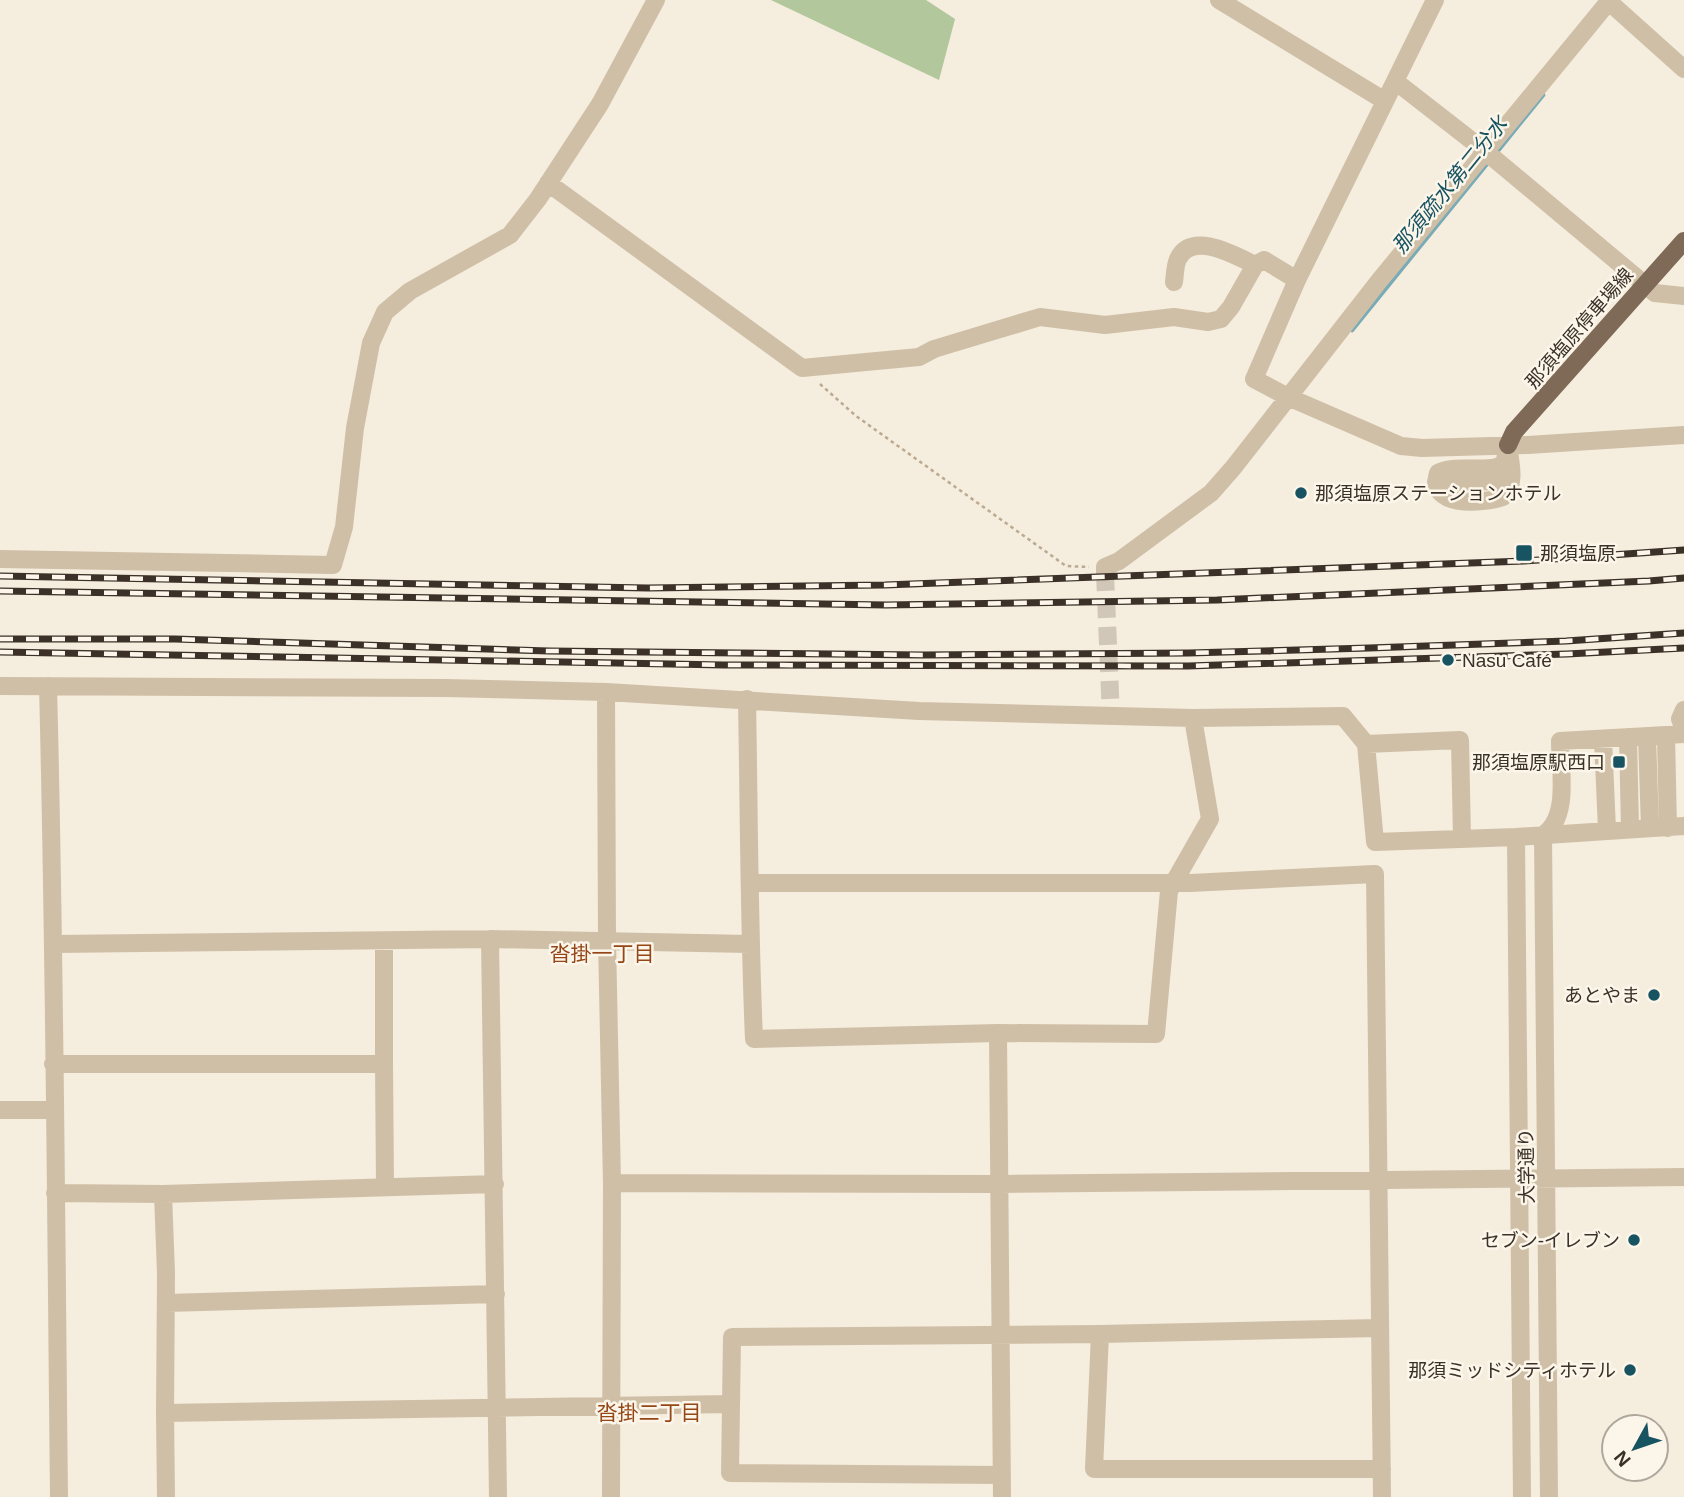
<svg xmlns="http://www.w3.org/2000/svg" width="1684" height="1497" viewBox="0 0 1684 1497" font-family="Helvetica,'Noto Sans JP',sans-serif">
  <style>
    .green { fill: #b2c79b }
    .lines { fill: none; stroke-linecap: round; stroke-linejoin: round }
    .stream { stroke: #78abb6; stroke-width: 4.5 }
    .minor-tunnel { stroke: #d0c7b9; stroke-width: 18; stroke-dasharray: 18 9; stroke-linecap: butt }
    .path { stroke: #bba991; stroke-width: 2.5; stroke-dasharray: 3.5 3.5; stroke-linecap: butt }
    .minor { stroke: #cfbfa7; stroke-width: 18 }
    .major { stroke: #7f6a58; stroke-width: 18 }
    .rail-casing { stroke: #3b3128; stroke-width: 7 }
    .rail { stroke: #fcf6ea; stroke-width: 4.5; stroke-dasharray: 13; stroke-linecap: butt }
    .poi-dot { fill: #185362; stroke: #fcf6ea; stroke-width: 2.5 }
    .labels { text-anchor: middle; stroke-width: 5; stroke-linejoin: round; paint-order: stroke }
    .street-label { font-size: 19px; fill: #3b3128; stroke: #fcf6ea }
    .poi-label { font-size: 19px; fill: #3b3128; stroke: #fcf6ea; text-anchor: end }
    .water-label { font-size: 21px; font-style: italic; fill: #185362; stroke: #fcf6ea }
    .neighbourhood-label { font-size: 21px; fill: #944617; stroke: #fcf6ea }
  </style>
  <rect width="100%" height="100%" fill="#f5eddd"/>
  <!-- green -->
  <path class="green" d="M 771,0 L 926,0 L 955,19 L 939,80 Z"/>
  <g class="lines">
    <!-- stream -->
    <path class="stream" d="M 1496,153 L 1543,95
      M 1352,330 L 1490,160"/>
    <!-- minor-tunnel -->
    <path class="minor-tunnel" d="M 1105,573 L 1111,717"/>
    <!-- path -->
    <path class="path" d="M 820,384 L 856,416 L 1066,566 L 1089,567"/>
    <!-- minor -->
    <path class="minor" d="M 1219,0 L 1385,101
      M 1435,0 L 1297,280 L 1254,379 L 1288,397 L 1401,446 L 1422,448 L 1528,445 L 1684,435
      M 1607,0 L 1684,69
      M 1395,81 L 1485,151 L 1655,293 L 1684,296
      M 548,183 L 802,368 L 919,357 L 934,349 L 1040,317 L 1105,325 L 1174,317 L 1208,322 L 1221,319 L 1231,307 L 1255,265 L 1264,260 L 1297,280
      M 1174,282 C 1175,275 1175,265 1178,259 C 1192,230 1236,256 1255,265
      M 1508,445 C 1510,461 1517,486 1503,497 C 1482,504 1427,508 1438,473 C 1454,463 1496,475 1504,462 C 1506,458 1507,450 1508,445 Z
      M 1436,482 L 1511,481
      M 0,559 L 333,565 L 344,527 L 355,428 L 371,343 L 385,312 L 410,291 L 510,235 L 538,199 L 600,104 L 656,0
      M 1105,573 L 1105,567 L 1119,561 L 1211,493 L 1233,468 L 1379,281 L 1610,0
      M 0,686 L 446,688 L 606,692 L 919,711 L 1193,718 L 1210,819 L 1169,891 L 1156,1034 L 998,1033 L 754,1039 C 749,926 749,812 747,699
      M 48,686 C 55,957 56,1227 59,1497
      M 606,692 L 607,940 L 612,1183 L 611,1497
      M 1684,710 L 1680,719 L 1684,730
      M 1193,718 L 1343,716 L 1366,744
      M 1666,735 L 1668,828
      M 1647,736 L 1650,828
      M 1628,737 L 1630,829
      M 1603,739 L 1607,830
      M 1543,835 L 1549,1497
      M 1543,835 C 1570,818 1560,769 1560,741 L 1684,734
      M 1516,837 L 1522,1497
      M 1462,839 L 1460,740 L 1366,744 L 1375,842 L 1516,837 L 1684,826
      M 751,883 L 1190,883 L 1375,874 L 1382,1497
      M 490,939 L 498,1497
      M 54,944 L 490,939 L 750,944
      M 998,1033 L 1002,1497
      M 53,1064 L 384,1064 L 384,941
      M 384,1064 L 385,1186
      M 0,1110 L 54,1110
      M 612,1183 L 999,1184 L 1684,1177
      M 55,1193 L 163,1194 L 495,1184
      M 163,1194 L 166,1273 L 165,1413
      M 166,1303 L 496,1294
      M 1100,1334 L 1094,1469 L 1382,1469
      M 1002,1475 L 730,1473 L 732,1337 L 1100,1334 L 1380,1328
      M 166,1497 L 165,1413 L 731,1404"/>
    <!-- major -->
    <path class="major" d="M 1508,445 L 1514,432 L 1684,241"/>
    <defs>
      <path id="rail" d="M 0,576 L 648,588 L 885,585 L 1524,561 L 1684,550
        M 0,591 L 886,605 L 1217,600 L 1649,581 L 1684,578
        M 0,639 L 175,639 L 549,651 L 923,655 L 1189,653 L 1369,648 L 1566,641 L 1684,633
        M 0,652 L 724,665 L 1188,666 L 1567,654 L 1684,648"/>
    </defs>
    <!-- rail casing -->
    <use href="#rail" class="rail-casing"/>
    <!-- rail -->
    <use href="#rail" class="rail"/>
  </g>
  <!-- markers -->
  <g class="poi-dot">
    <circle cx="1301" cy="493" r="7"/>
    <rect x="1515" y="544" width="18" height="18" rx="3.5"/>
    <circle cx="1448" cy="660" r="7"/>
    <rect x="1612" y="755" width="14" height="14" rx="3.5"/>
    <circle cx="1654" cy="995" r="7"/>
    <circle cx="1634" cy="1240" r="7"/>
    <circle cx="1630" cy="1370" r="7"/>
  </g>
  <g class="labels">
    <!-- street labels -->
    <g class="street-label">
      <text transform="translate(1579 328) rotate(-49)" y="7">那須塩原停車場線</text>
      <text transform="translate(1526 1166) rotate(-91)" y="7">大学通り</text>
    </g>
    <!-- poi labels -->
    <g class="poi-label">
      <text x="1315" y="500" text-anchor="start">那須塩原ステーションホテル</text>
      <text x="1540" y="560" text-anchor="start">那須塩原</text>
      <text x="1462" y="667" text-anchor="start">Nasu Café</text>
      <text x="1605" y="769">那須塩原駅西口</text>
      <text x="1640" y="1002">あとやま</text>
      <text x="1620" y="1247">セブン-イレブン</text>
      <text x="1616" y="1377">那須ミッドシティホテル</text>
    </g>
    <!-- water labels -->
    <g class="water-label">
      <text transform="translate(1450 185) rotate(-51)" y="7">那須疏水第二分水</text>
    </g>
    <!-- neighbourhood labels -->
    <g class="neighbourhood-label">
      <text x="602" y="961">沓掛一丁目</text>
      <text x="649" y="1420">沓掛二丁目</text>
    </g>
  </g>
  <!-- north arrow -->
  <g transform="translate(1635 1448) rotate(230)"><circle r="33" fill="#fcf6ea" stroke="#afa79c" stroke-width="2"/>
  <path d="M0-5L12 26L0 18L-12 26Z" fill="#185362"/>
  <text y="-10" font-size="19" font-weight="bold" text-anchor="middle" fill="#3b3128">N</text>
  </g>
</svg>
